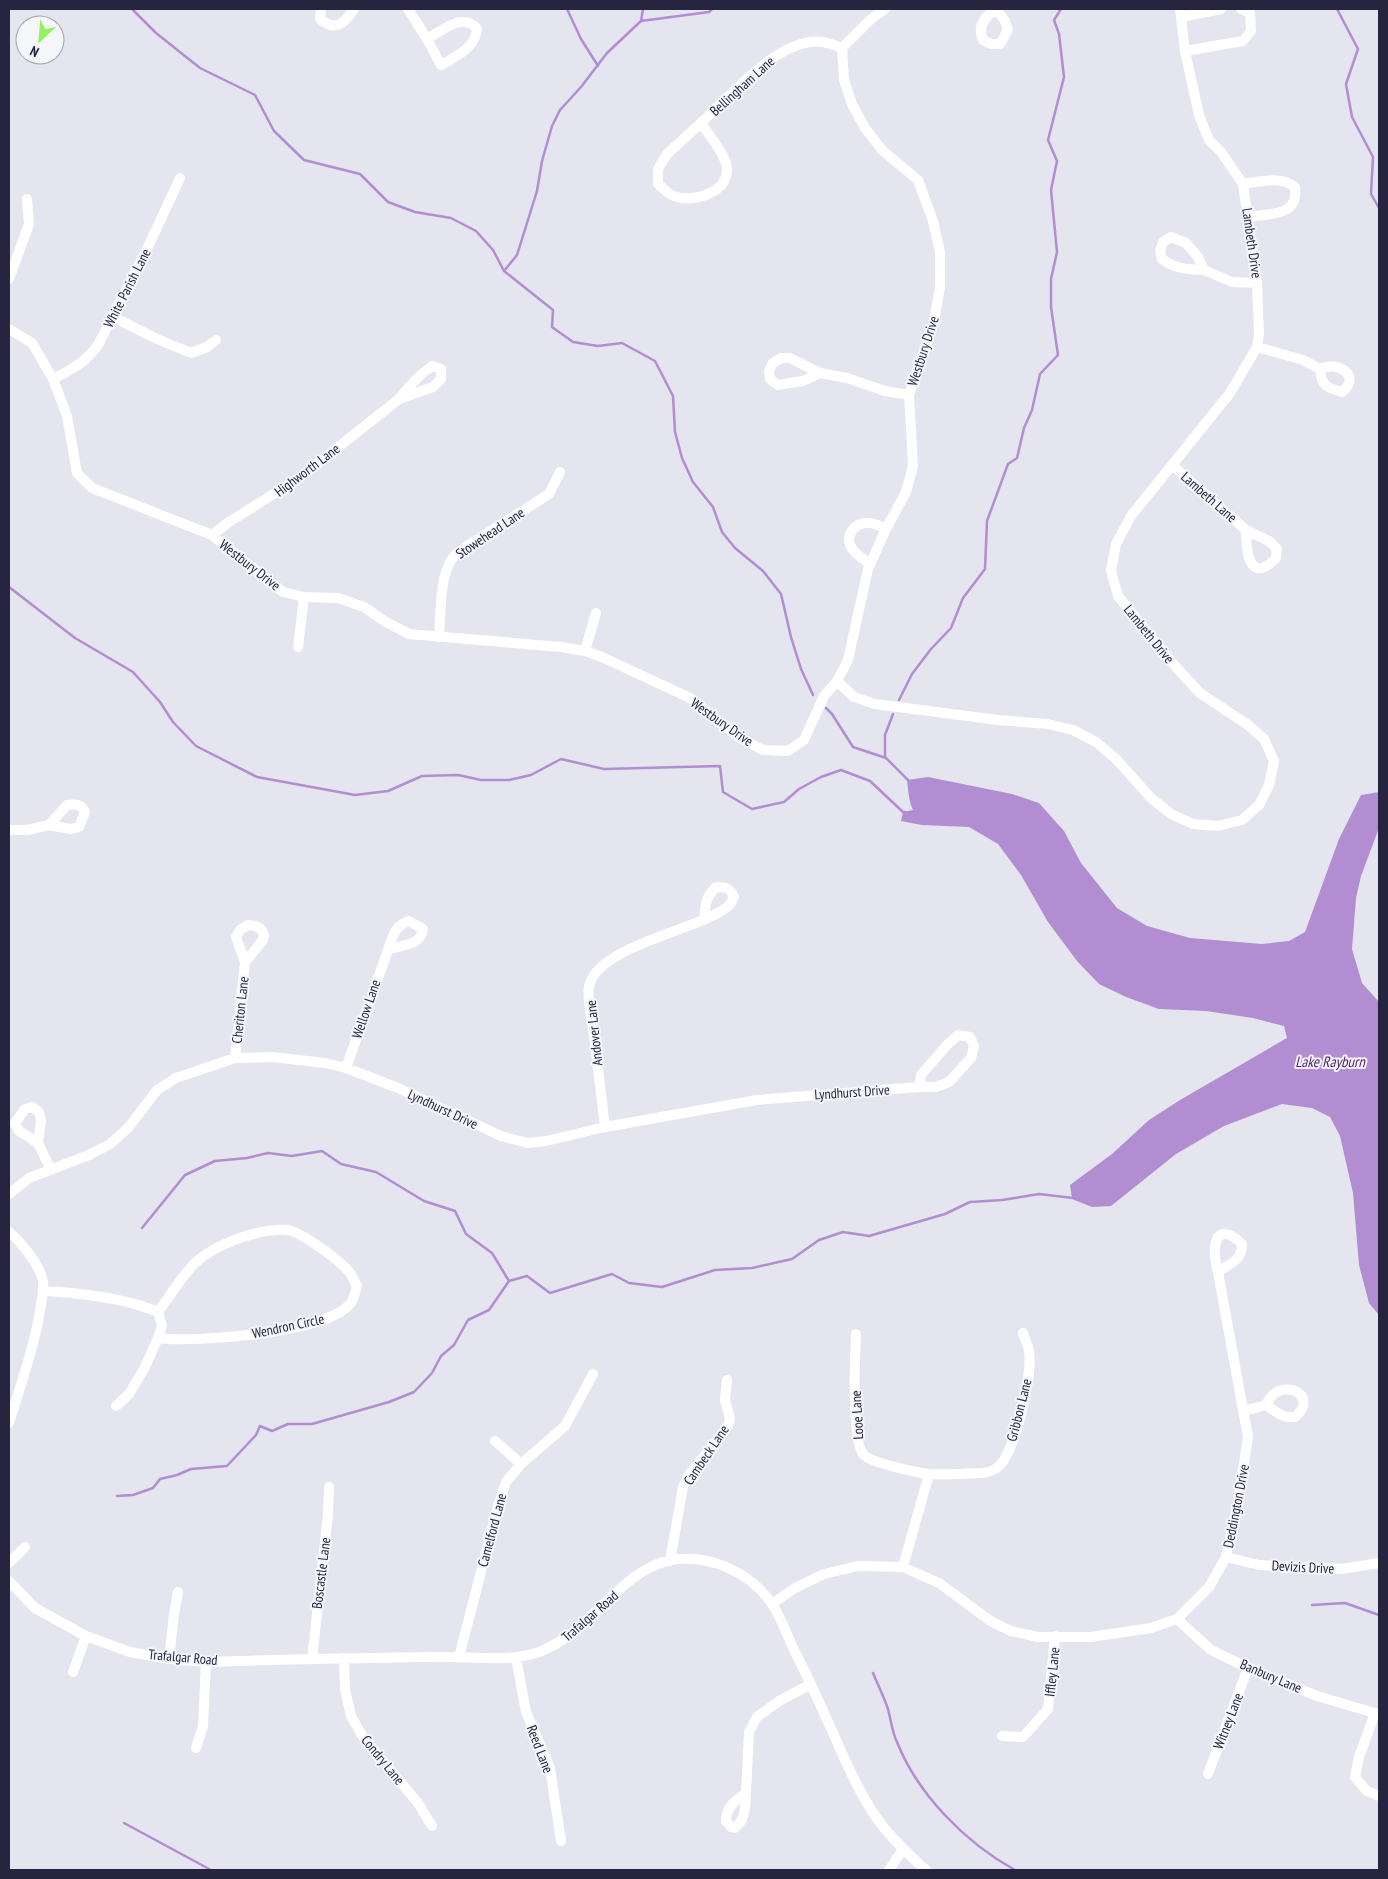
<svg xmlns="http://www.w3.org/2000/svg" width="1388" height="1879" viewBox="0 0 1388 1879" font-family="'PT Sans Narrow',sans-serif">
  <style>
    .water { fill: #b38dd1 }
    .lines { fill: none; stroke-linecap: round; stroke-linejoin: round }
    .stream { stroke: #b38dd1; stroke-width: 2.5 }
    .minor { stroke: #fff; stroke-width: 10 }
    .labels { text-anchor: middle; stroke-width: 4; stroke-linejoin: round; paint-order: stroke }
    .street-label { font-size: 14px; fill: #27243f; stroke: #f5f6fa }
    .water-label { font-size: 15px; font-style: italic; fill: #521e7b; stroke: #f5f6fa }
  </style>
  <rect width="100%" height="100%" fill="#e4e5ee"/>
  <!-- water -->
  <path class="water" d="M 928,777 L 1012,794 L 1039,803 L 1064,831 L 1081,863 L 1117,908 L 1147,926 L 1190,938 L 1262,944 L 1289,941 L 1305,932 L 1339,839 L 1361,795 L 1379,792 L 1379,828 L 1361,876 L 1356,898 L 1352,949 L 1362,983 L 1379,1002 L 1379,1315 L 1369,1303 L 1359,1265 L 1353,1193 L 1340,1136 L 1330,1117 L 1312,1108 L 1282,1104 L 1224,1126 L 1176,1154 L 1111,1206 L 1092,1207 L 1072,1199 L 1070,1185 L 1112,1154 L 1149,1120 L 1180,1100 L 1287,1038 L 1284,1026 L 1253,1018 L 1206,1011 L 1159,1009 L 1126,997 L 1099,984 L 1077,961 L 1048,922 L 1021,875 L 998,844 L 969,827 L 922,825 L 901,821 L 903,812 L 913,810 C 909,803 908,788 907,780 Z"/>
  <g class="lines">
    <!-- stream -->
    <path class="stream" d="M 132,9 L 156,33 L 200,68 L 255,95 L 274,131 L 304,160 L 360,174 L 388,202 L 415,212 L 451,218 L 476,231 L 493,250 L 504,271 L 553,310 L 552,327 L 573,342 L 598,346 L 622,343 L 655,361 L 673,396 L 675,432 L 682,458 L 693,482 L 713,507 L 722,532 L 735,548 L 763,571 L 781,594 L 791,637 L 801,669 L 813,695
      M 567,9 L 581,39 L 598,66
      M 1337,9 L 1358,49 L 1346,84 L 1352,117 L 1373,157 L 1371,194 L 1379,208
      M 641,21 L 709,12 L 712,9
      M 504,271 L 517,255 L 537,191 L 542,161 L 552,126 L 560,110 L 581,87 L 607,53 L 641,21 L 643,9
      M 9,587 L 75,638 L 133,672 L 160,702 L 173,722 L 196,746 L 257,777 L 355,795 L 388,791 L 422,776 L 458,775 L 481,780 L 509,780 L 531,775 L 561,759 L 604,769 L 720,766 L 723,792 L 752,809 L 784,802 L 799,789 L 821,777 L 841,770 L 870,781 L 903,812 L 905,812
      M 899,700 L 912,674 L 931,649 L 951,628 L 963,598 L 985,569 L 987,521 L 1008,464 L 1017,458 L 1024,428 L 1032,410 L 1040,374 L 1058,355 L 1051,307 L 1051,279 L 1057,252 L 1051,190 L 1057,161 L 1048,140 L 1064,77 L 1059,34 L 1054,20 L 1061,9
      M 826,708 L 832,714 L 853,747 L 886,758 L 908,780
      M 885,758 L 885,735 L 893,714
      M 142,1228 L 185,1175 L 215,1161 L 247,1158 L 268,1153 L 292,1156 L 322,1151 L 341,1164 L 376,1172 L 424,1201 L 455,1211 L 466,1234 L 492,1253 L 509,1281
      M 117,1496 L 133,1495 L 153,1488 L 160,1479 L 177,1475 L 191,1469 L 227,1466 L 256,1435 L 260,1426 L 272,1431 L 288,1424 L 312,1424 L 389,1402 L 414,1392 L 432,1373 L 441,1356 L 454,1345 L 468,1320 L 489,1310 L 509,1281 L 527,1276 L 550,1293 L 612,1274 L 629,1283 L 662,1287 L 715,1270 L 752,1268 L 792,1259 L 819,1240 L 843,1232 L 869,1236 L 945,1214 L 970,1202 L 1002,1200 L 1039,1194 L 1073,1198
      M 1312,1605 L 1345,1603 L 1379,1615
      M 873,1673 C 878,1685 884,1697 888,1709 C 891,1720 892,1732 897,1742 C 918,1795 966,1843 1015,1870
      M 124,1823 L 211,1870"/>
    <!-- minor -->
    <path class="minor" d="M 321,9 L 320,19 C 336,32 344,24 354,9
      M 408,9 L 427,39 L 441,65 C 456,56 475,49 477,29 C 463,12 443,30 427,39
      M 996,9 C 984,17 977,27 983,40 L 991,44 L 1000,44 L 1008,30 L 1005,21 L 996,9
      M 1181,17 L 1221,9
      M 1185,51 L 1243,41 L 1251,31 L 1250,13 L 1241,9
      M 701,123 C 709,135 728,157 727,171 C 726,192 698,200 681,198 C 671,197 665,190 658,184 L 658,169 L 667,154 Z
      M 701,123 C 730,96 780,36 823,42 C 829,43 836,46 842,48
      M 1243,184 C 1259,182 1281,175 1295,187 C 1299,217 1271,213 1249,217
      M 1204,270 C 1188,269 1175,269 1162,259 L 1160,251 L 1163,242 L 1171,237 L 1186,243 L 1198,257 L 1204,270 L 1232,282 L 1257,283
      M 9,279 L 29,224 L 27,199
      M 113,317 L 157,339 L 191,353 L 207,347 L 216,340
      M 9,329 L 32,343 L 53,379 L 67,416 L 77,473 L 92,488 L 212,535 L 283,592 L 304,597 L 338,598 L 364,607 L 386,622 L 409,634 L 561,647 L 585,651 L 602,657 L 690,698 L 740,738 L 763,750 L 788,751 L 804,740 L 824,696 L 837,681 L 848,660 L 868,569 L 886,529 L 906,492 L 913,466 L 909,395 L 934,321 L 940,287 L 940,252 L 933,221 L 918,180 L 882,150 L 865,128 L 852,104 L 844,80 L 842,48 L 871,19 L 885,9
      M 1257,347 L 1303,360 L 1320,369 C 1321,386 1327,388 1342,392 C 1362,376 1338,360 1320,369
      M 820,373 L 803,381 L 778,385 L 770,379 L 769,371 L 773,363 L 781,358 L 790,358 L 820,373 L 847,378 L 885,391 L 909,395
      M 53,379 C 71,370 86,362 98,345 L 147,249 L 180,178
      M 1172,465 L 1246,530 C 1246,550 1249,586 1276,558 L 1277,549 L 1269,541 L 1246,530
      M 212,535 L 229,522 L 299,478 L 399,399 L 433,387 L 441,379 L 441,369 L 432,366 C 419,375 409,386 399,399
      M 870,564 C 863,559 853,553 850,545 C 846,533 856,523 867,523 C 874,522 880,526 886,529
      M 439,637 C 441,614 439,578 452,559 C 455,554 460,551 464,548 L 549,494 L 560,472
      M 298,647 L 304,597
      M 585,651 L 596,613
      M 837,681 L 854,697 L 875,704 L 998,720 L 1048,724 L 1073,730 L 1096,742 L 1116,759 L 1151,798 L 1171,814 L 1193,824 L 1218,826 L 1242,820 L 1259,805 L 1269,785 L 1274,761 L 1264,739 L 1248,725 L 1200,693 L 1175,666 L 1118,596 L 1111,571 L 1116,544 L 1131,516 L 1230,393 L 1257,347 L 1259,334 L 1257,283 L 1243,184 L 1221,152 L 1209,140 L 1199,115 L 1185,51 L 1180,9
      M 9,830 L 27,830 L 49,825 L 71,829 L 79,827 L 85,812 C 81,804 75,804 67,805 L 49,825
      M 235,1058 L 245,962 L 263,940 L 264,935 L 261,929 L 256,926 L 248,925 L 240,930 L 236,937 L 245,962
      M 346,1068 L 388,950 C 402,944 420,947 423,929 L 409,921 C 394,926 393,936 388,950
      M 605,1127 C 601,1094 597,1061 593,1028 C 591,1016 587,999 589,986 C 597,950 681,932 712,916 C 721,911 730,908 734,897 C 730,888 726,887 716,887 C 704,900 706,904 704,920
      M 38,1143 L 18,1130 L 15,1123 L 25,1109 L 32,1107 L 39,1112 L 41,1121 L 38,1143 L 51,1170
      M 9,1194 L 29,1178 L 89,1155 L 110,1144 L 128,1128 L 157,1090 L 176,1078 L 235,1058 L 272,1057 L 325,1063 L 346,1068 L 398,1088 L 501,1136 L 527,1143 L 546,1141 L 605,1127 L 757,1100 L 919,1087 L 921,1075 L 947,1045 L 958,1035 L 970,1037 L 974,1046 L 971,1058 L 949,1082 L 936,1087 L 919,1087
      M 9,1232 C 21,1242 41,1266 43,1282 C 44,1289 42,1297 41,1305 C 35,1345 21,1384 9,1423
      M 43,1291 C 76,1292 128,1299 158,1312 L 162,1326 L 158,1338 L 144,1369 L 129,1394 L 116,1406
      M 158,1312 C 170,1296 181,1277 195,1263 C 215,1244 260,1228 287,1230 C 300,1231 341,1261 350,1273 C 353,1277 354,1282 357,1286 C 355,1292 354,1300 350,1304 C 326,1333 195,1343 158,1338
      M 856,1334 C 855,1356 851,1442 864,1455 C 872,1463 918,1473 930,1474 C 947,1475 966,1473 983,1473 C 990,1472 996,1470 1000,1465 C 1016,1449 1033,1373 1029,1351 C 1028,1345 1025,1339 1023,1333
      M 1244,1411 L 1266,1405 C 1276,1412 1283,1419 1295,1417 C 1319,1396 1287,1381 1273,1395 C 1270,1397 1268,1402 1266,1405
      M 495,1441 L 521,1464
      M 1226,1557 L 1259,1565 L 1341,1569 L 1379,1563
      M 670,1561 L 683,1487 L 688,1476 L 728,1426 L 730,1419 L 725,1400 L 727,1380
      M 9,1563 L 25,1547
      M 903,1567 L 929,1474
      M 9,1581 L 35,1608 L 86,1636 L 130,1652 L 169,1659 L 206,1662 C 284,1659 361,1658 438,1657 C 471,1656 507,1663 539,1652 C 590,1633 620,1570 671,1560 C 710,1554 750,1572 772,1604 C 782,1619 788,1638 796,1654 C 811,1683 824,1713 837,1742 C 849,1769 861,1796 878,1820 C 892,1839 909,1855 926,1870
      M 772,1604 L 795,1588 L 824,1574 L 858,1566 L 903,1567 L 939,1583 L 992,1622 L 1011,1631 L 1038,1637 L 1091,1637 L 1151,1628 L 1177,1619 L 1209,1587 L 1226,1557 L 1238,1501 L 1248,1437 L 1218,1272 C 1230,1263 1242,1261 1242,1244 C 1214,1217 1211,1250 1218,1272
      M 1177,1619 L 1211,1650 L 1248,1668 L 1317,1696 L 1375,1713
      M 459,1657 L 498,1506 L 506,1482 L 521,1464 L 565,1426 L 593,1374
      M 344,1658 L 345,1689 L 351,1716 L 363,1737 L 418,1803 L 432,1826
      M 516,1658 L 526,1712 L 550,1768 L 561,1841
      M 169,1659 L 174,1614 L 178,1592
      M 312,1659 L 328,1514 L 329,1487
      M 73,1672 L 86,1636
      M 1379,1714 L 1375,1713 L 1359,1757 L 1355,1777 L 1367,1791 L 1379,1796
      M 1002,1736 L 1023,1737 L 1048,1709 L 1055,1636
      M 196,1748 L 203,1726 L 206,1662
      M 1208,1774 L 1248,1668
      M 746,1793 C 745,1807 746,1819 735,1828 L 731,1827 L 726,1821 C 726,1807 735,1801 746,1793 L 749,1732 L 757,1717 L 779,1701 L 811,1684
      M 889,1870 L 903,1849"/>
  </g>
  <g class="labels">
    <!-- street labels -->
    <g class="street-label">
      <text transform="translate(742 86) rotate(-42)" y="5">Bellingham Lane</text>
      <text transform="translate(1252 243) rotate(82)" y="5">Lambeth Drive</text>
      <text transform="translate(127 288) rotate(-63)" y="5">White Parish Lane</text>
      <text transform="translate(923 351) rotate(-72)" y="5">Westbury Drive</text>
      <text transform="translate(307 470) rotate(-37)" y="5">Highworth Lane</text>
      <text transform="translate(1209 497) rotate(41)" y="5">Lambeth Lane</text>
      <text transform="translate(490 533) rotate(-34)" y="5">Stowehead Lane</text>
      <text transform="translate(250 565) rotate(38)" y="5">Westbury Drive</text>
      <text transform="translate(1149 634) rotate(51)" y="5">Lambeth Drive</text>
      <text transform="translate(722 722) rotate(35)" y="5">Westbury Drive</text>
      <text transform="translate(366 1009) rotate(-71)" y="5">Wellow Lane</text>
      <text transform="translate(240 1010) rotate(-84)" y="5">Cheriton Lane</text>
      <text transform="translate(594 1033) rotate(-96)" y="5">Andover Lane</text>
      <text transform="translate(852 1092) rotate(-4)" y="5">Lyndhurst Drive</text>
      <text transform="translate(443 1109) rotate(25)" y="5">Lyndhurst Drive</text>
      <text transform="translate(288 1326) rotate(-12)" y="5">Wendron Circle</text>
      <text transform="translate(1019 1410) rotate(-76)" y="5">Gribbon Lane</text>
      <text transform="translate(857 1415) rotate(-93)" y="5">Looe Lane</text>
      <text transform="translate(706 1455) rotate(-56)" y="5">Cambeck Lane</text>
      <text transform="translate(1236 1506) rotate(-79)" y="5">Deddington Drive</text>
      <text transform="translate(492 1530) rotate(-75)" y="5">Camelford Lane</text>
      <text transform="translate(1303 1567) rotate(3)" y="5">Devizis Drive</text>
      <text transform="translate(321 1573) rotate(-83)" y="5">Boscastle Lane</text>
      <text transform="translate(590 1616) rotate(-41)" y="5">Trafalgar Road</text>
      <text transform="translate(183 1657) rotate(5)" y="5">Trafalgar Road</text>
      <text transform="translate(1052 1672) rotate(-84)" y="5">Iffley Lane</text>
      <text transform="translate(1271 1676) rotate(23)" y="5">Banbury Lane</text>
      <text transform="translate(1228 1721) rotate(-69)" y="5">Witney Lane</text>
      <text transform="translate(540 1749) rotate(69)" y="5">Reed Lane</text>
      <text transform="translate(383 1760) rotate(51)" y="5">Condry Lane</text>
    </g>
    <!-- water labels -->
    <g class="water-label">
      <text x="1330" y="1067">Lake Rayburn</text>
    </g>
  </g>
  <!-- border -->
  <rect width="1388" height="1879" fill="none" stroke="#27243f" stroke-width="20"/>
  <!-- north arrow -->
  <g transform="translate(40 40) rotate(206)"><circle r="24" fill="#f5f6fa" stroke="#a3a2af"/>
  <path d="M0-4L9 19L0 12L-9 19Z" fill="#93f060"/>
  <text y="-8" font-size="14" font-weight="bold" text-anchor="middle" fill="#27243f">N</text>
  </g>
</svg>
